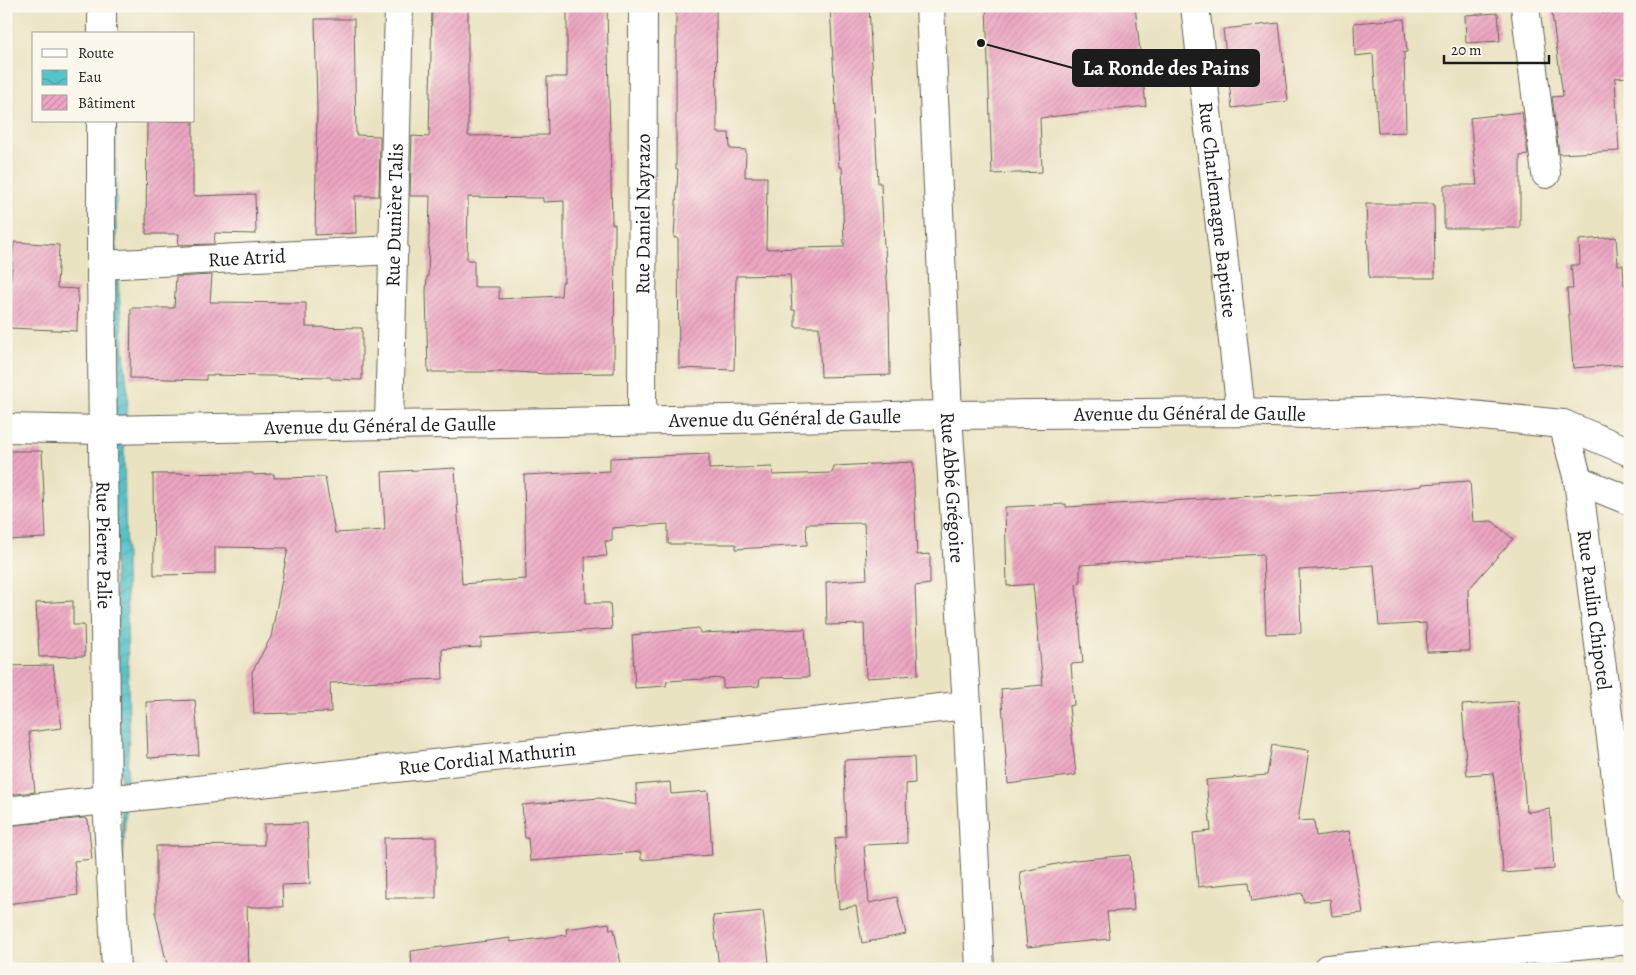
<svg xmlns="http://www.w3.org/2000/svg" width="1636" height="975" viewBox="0 0 1636 975" font-family="Alegreya,serif">
  <style>
    .water { fill: url(#water-waves); stroke: #387072 }
    .building { fill: url(#building-hatch); fill-rule: evenodd }
    .lines { fill: none; stroke-linecap: round; stroke-linejoin: round }
    .minor-casing { stroke: #646256; stroke-width: 30 }
    .minor { stroke: #fff; stroke-width: 28 }
    .labels { text-anchor: middle; stroke-width: 4; stroke-linejoin: round; paint-order: stroke }
    .street-label { font-size: 20px; fill: #1c1c1c; stroke: #fbf7ec }
    .leader { fill: none; stroke: #1c1c1c; stroke-width: 2 }
    .callout-dot { fill: #1c1c1c; stroke: #fbf7ec; stroke-width: 2 }
    .callout { fill: #1c1c1c; stroke: #1c1c1c; stroke-width: 2 }
    .callout-label { font-size: 21px; text-anchor: middle; font-weight: bold; fill: #fff }
  </style>
  <defs>
    <pattern id="water-waves" width="16" height="10" patternUnits="userSpaceOnUse" patternTransform="scale(1.25)"><rect width="16" height="10" fill="#55c3c9"/><path d="M0 5q4-4 8 0t8 0" fill="none" stroke="#49a7ac"/></pattern>
    <pattern id="building-hatch" width="6" height="6" patternUnits="userSpaceOnUse" patternTransform="scale(1.25)"><rect width="6" height="6" fill="#eca5c2"/><path d="M-1 1l2-2M0 6l6-6M5 7l2-2" fill="none" stroke="#ca8da6"/></pattern>
  </defs>
  <rect width="100%" height="100%" fill="#fbf7ec"/>
  <filter id="ink" filterUnits="userSpaceOnUse"><feTurbulence type="fractalNoise" baseFrequency=".02" numOctaves="2"/><feDisplacementMap in="SourceGraphic" scale="10" xChannelSelector="R" yChannelSelector="G"/><feConvolveMatrix kernelMatrix="1 2 1 2 8 2 1 2 1" color-interpolation-filters="sRGB"/></filter>
  <filter id="wash" filterUnits="userSpaceOnUse"><feTurbulence type="fractalNoise" baseFrequency=".0096" numOctaves="4" result="noise"/><feDisplacementMap in="SourceGraphic" scale="20" xChannelSelector="R" yChannelSelector="G"/><feGaussianBlur stdDeviation="1.12" result="paint"/><feColorMatrix in="noise" values="0 0 0 0 0 0 0 0 0 0 0 0 0 0 0 0 0 1.4 0 .05"/><feComposite in="paint" operator="in"/></filter>
  <g filter="url(#wash)">
    <rect width="100%" height="100%" fill="#eae3c2"/>
    <!-- water -->
    <path class="water" d="M 102,121 L 116,121 L 116,258 L 128,399 L 124,449 L 129,732 L 123,864 Z"/>
    <g id="blocks">
      <!-- building -->
      <path class="building" d="M 676,6 L 716,6 L 717,133 L 729,133 L 730,149 L 746,150 L 745,177 L 767,177 L 766,249 L 844,247 L 842,167 L 839,167 L 830,6 L 869,6 L 878,183 L 881,183 L 884,247 L 885,247 L 889,311 L 890,375 L 821,377 L 819,327 L 795,327 L 795,310 L 792,310 L 790,275 L 736,276 L 734,370 L 679,368 L 678,238 L 674,238 L 678,169 L 676,169 Z
        M 986,6 L 1135,6 L 1146,106 L 1040,118 L 1042,172 L 992,174 Z
        M 1551,6 L 1602,6 L 1602,13 L 1630,11 L 1630,77 L 1615,78 L 1619,151 L 1559,154 L 1552,97 L 1563,96 Z
        M 567,8 L 607,8 L 612,224 L 615,224 L 614,373 L 545,374 L 517,372 L 428,372 L 426,291 L 427,277 L 428,277 L 430,196 L 410,196 L 412,136 L 429,137 L 432,9 L 468,9 L 468,136 L 548,135 L 547,77 L 567,77 ZM 468,197 L 543,198 L 543,202 L 564,201 L 564,282 L 562,282 L 561,296 L 499,299 L 499,287 L 474,287 L 474,260 L 467,260 Z
        M 1498,13 L 1500,41 L 1466,43 L 1465,15 Z
        M 315,19 L 354,19 L 356,135 L 380,136 L 379,196 L 355,196 L 356,233 L 315,235 L 317,108 Z
        M 1404,19 L 1407,52 L 1404,52 L 1406,132 L 1378,133 L 1373,54 L 1355,56 L 1354,23 Z
        M 1279,23 L 1288,101 L 1232,108 L 1223,29 Z
        M 1522,112 L 1528,155 L 1520,156 L 1520,228 L 1444,228 L 1444,185 L 1477,185 L 1470,118 Z
        M 147,121 L 193,121 L 193,196 L 255,194 L 256,234 L 215,233 L 214,244 L 178,245 L 179,234 L 146,234 Z
        M 1366,204 L 1434,204 L 1435,278 L 1369,278 Z
        M 1616,237 L 1618,265 L 1623,265 L 1624,285 L 1630,285 L 1630,364 L 1573,368 L 1567,289 L 1573,289 L 1571,265 L 1580,265 L 1579,240 Z
        M 14,242 L 59,245 L 57,288 L 78,289 L 77,331 L 10,328 L 10,288 Z
        M 212,275 L 210,302 L 306,303 L 306,327 L 362,328 L 362,380 L 331,379 L 331,377 L 206,375 L 206,380 L 130,378 L 131,308 L 174,308 L 176,277 Z
        M 6,451 L 42,451 L 46,538 L 6,540 Z
        M 709,454 L 709,469 L 772,467 L 773,475 L 832,473 L 834,466 L 913,462 L 917,555 L 930,554 L 930,584 L 915,586 L 918,675 L 866,678 L 864,624 L 827,625 L 826,582 L 867,579 L 864,523 L 806,524 L 807,545 L 736,549 L 736,544 L 668,544 L 668,524 L 612,528 L 612,541 L 605,541 L 607,556 L 585,557 L 586,603 L 610,603 L 612,629 L 481,638 L 481,647 L 442,649 L 443,679 L 330,683 L 331,712 L 254,714 L 252,672 L 271,637 L 288,548 L 215,547 L 215,574 L 154,575 L 153,474 L 253,473 L 253,475 L 274,474 L 274,478 L 325,477 L 335,533 L 385,530 L 382,472 L 455,468 L 462,584 L 526,579 L 524,475 L 610,471 L 610,458 Z
        M 1470,481 L 1473,522 L 1492,521 L 1513,539 L 1468,590 L 1470,651 L 1427,652 L 1426,623 L 1379,626 L 1374,565 L 1299,570 L 1301,633 L 1266,634 L 1263,554 L 1080,565 L 1080,583 L 1076,584 L 1083,663 L 1071,664 L 1074,705 L 1069,706 L 1076,775 L 1008,784 L 1001,689 L 1043,685 L 1033,584 L 1007,586 L 1005,507 L 1066,504 L 1066,507 L 1272,495 L 1272,497 L 1384,490 L 1422,486 L 1422,484 Z
        M 73,601 L 73,625 L 84,625 L 85,656 L 39,657 L 36,603 Z
        M 699,628 L 700,633 L 805,629 L 809,677 L 760,678 L 759,686 L 723,688 L 723,678 L 667,681 L 666,686 L 635,688 L 632,635 Z
        M 53,665 L 62,728 L 29,732 L 35,792 L 6,795 L 6,666 Z
        M 195,700 L 199,755 L 148,758 L 146,702 Z
        M 1518,701 L 1526,811 L 1528,810 L 1528,812 L 1550,809 L 1554,869 L 1503,873 L 1500,825 L 1493,773 L 1467,775 L 1462,705 Z
        M 1272,745 L 1309,750 L 1298,821 L 1314,820 L 1316,836 L 1349,831 L 1363,913 L 1332,916 L 1330,899 L 1304,902 L 1302,893 L 1252,901 L 1249,882 L 1198,887 L 1193,833 L 1211,831 L 1206,780 L 1267,775 Z
        M 914,757 L 915,783 L 906,784 L 907,843 L 864,845 L 869,903 L 897,897 L 906,934 L 862,943 L 856,906 L 839,909 L 835,838 L 846,837 L 844,760 Z
        M 670,782 L 671,794 L 708,791 L 712,855 L 641,860 L 641,852 L 530,861 L 528,838 L 525,838 L 522,805 L 599,798 L 637,805 L 636,785 Z
        M 84,818 L 88,820 L 92,859 L 74,861 L 78,895 L 6,904 L 6,826 Z
        M 307,823 L 310,884 L 282,885 L 283,907 L 247,907 L 249,969 L 168,969 L 156,916 L 156,846 L 264,845 L 264,824 Z
        M 436,837 L 436,898 L 385,898 L 384,838 Z
        M 1130,855 L 1134,910 L 1107,912 L 1110,939 L 1027,947 L 1020,872 L 1075,860 Z
        M 763,911 L 769,962 L 719,967 L 713,916 Z
        M 609,923 L 610,930 L 614,929 L 622,969 L 412,969 L 411,951 L 510,938 L 511,942 L 567,935 L 566,929 Z"/>
    </g>
  </g>
  <g filter="url(#ink)">
    <use href="#blocks" fill-opacity="0" stroke="#646256" stroke-width="1"/>
    <g class="lines">
      <defs>
        <g id="minor">
          <path id="s1" d="M 930,6 L 948,415 L 967,705 L 980,969"/>
          <path id="s2" d="M 1195,6 L 1241,412"/>
          <path d="M 1525,6 L 1546,174"/>
          <path d="M 102,34 L 102,6"/>
          <path id="s3" d="M 101,121 L 101,265 L 107,800 L 116,969"/>
          <path id="s4" d="M 101,265 L 394,250"/>
          <path id="s5" d="M 642,420 L 643,6"/>
          <path id="s6" d="M 1563,424 L 1578,480 L 1630,887"/>
          <path id="s7" d="M 389,425 L 399,6"/>
          <path id="s8" d="M 6,428 L 103,430 L 948,415 L 1241,412 L 1305,414 L 1421,410 L 1563,424 L 1630,452"/>
          <path d="M 1578,480 L 1630,501"/>
          <path id="s9" d="M 6,811 L 967,705"/>
          <path d="M 1327,969 L 1630,940"/>
        </g>
      </defs>
      <!-- minor casing -->
      <use href="#minor" class="minor-casing"/>
      <!-- minor -->
      <use href="#minor" class="minor"/>
    </g>
  </g>
  <g class="labels">
    <!-- street labels -->
    <g class="street-label">
      <text dy="7" stroke="none"><textPath href="#s2" startOffset="205">Rue Charlemagne Baptiste</textPath></text>
      <text dy="7" stroke="none"><textPath href="#s5" startOffset="206">Rue Daniel Nayrazo</textPath></text>
      <text dy="7" stroke="none"><textPath href="#s7" startOffset="210">Rue Dunière Talis</textPath></text>
      <text dy="7" stroke="none"><textPath href="#s4" startOffset="146">Rue Atrid</textPath></text>
      <text dy="7" stroke="none"><textPath href="#s8" startOffset="1184">Avenue du Général de Gaulle</textPath></text>
      <text dy="7" stroke="none"><textPath href="#s8" startOffset="779">Avenue du Général de Gaulle</textPath></text>
      <text dy="7" stroke="none"><textPath href="#s8" startOffset="374">Avenue du Général de Gaulle</textPath></text>
      <text dy="7" stroke="none"><textPath href="#s1" startOffset="482">Rue Abbé Grégoire</textPath></text>
      <text dy="7" stroke="none"><textPath href="#s3" startOffset="424">Rue Pierre Palie</textPath></text>
      <text dy="7" stroke="none"><textPath href="#s6" startOffset="189">Rue Paulin Chipotel</textPath></text>
      <text dy="7" stroke="none"><textPath href="#s9" startOffset="484">Rue Cordial Mathurin</textPath></text>
    </g>
  </g>
  <!-- callouts -->
  <path class="leader" d="M981 43L1073 68"/>
  <circle class="callout-dot" cx="981" cy="43" r="5"/>
  <rect class="callout" x="1073" y="50" width="186" height="36" rx="5"/>
  <g class="callout-label">
    <text x="1166" y="75">La Ronde des Pains</text>
  </g>
  <!-- margin -->
  <rect width="1636" height="975" fill="none" stroke="#fbf7ec" stroke-width="25"/>
  <!-- legend -->
  <rect x="32" y="32" width="162" height="90" fill="#fbf7ec" stroke="#a29f99"/>
  <rect x="42" y="49" width="25" height="8" fill="#ffffff" stroke="#a29f99"/>
  <text x="78" y="58" font-size="15" fill="#1c1c1c">Route</text>
  <rect x="42" y="70" width="25" height="15" fill="url(#water-waves)" stroke="#a29f99"/>
  <text x="78" y="82" font-size="15" fill="#1c1c1c">Eau</text>
  <rect x="42" y="95" width="25" height="15" fill="url(#building-hatch)" stroke="#a29f99"/>
  <text x="78" y="108" font-size="15" fill="#1c1c1c">Bâtiment</text>
  <!-- scale -->
  <path d="M1444 55v8h105v-8" fill="none" stroke="#1c1c1c" stroke-width="2.5"/>
  <text x="1451" y="55" font-size="15" fill="#1c1c1c" stroke="#fbf7ec" stroke-width="4" paint-order="stroke">20 m</text>
</svg>
